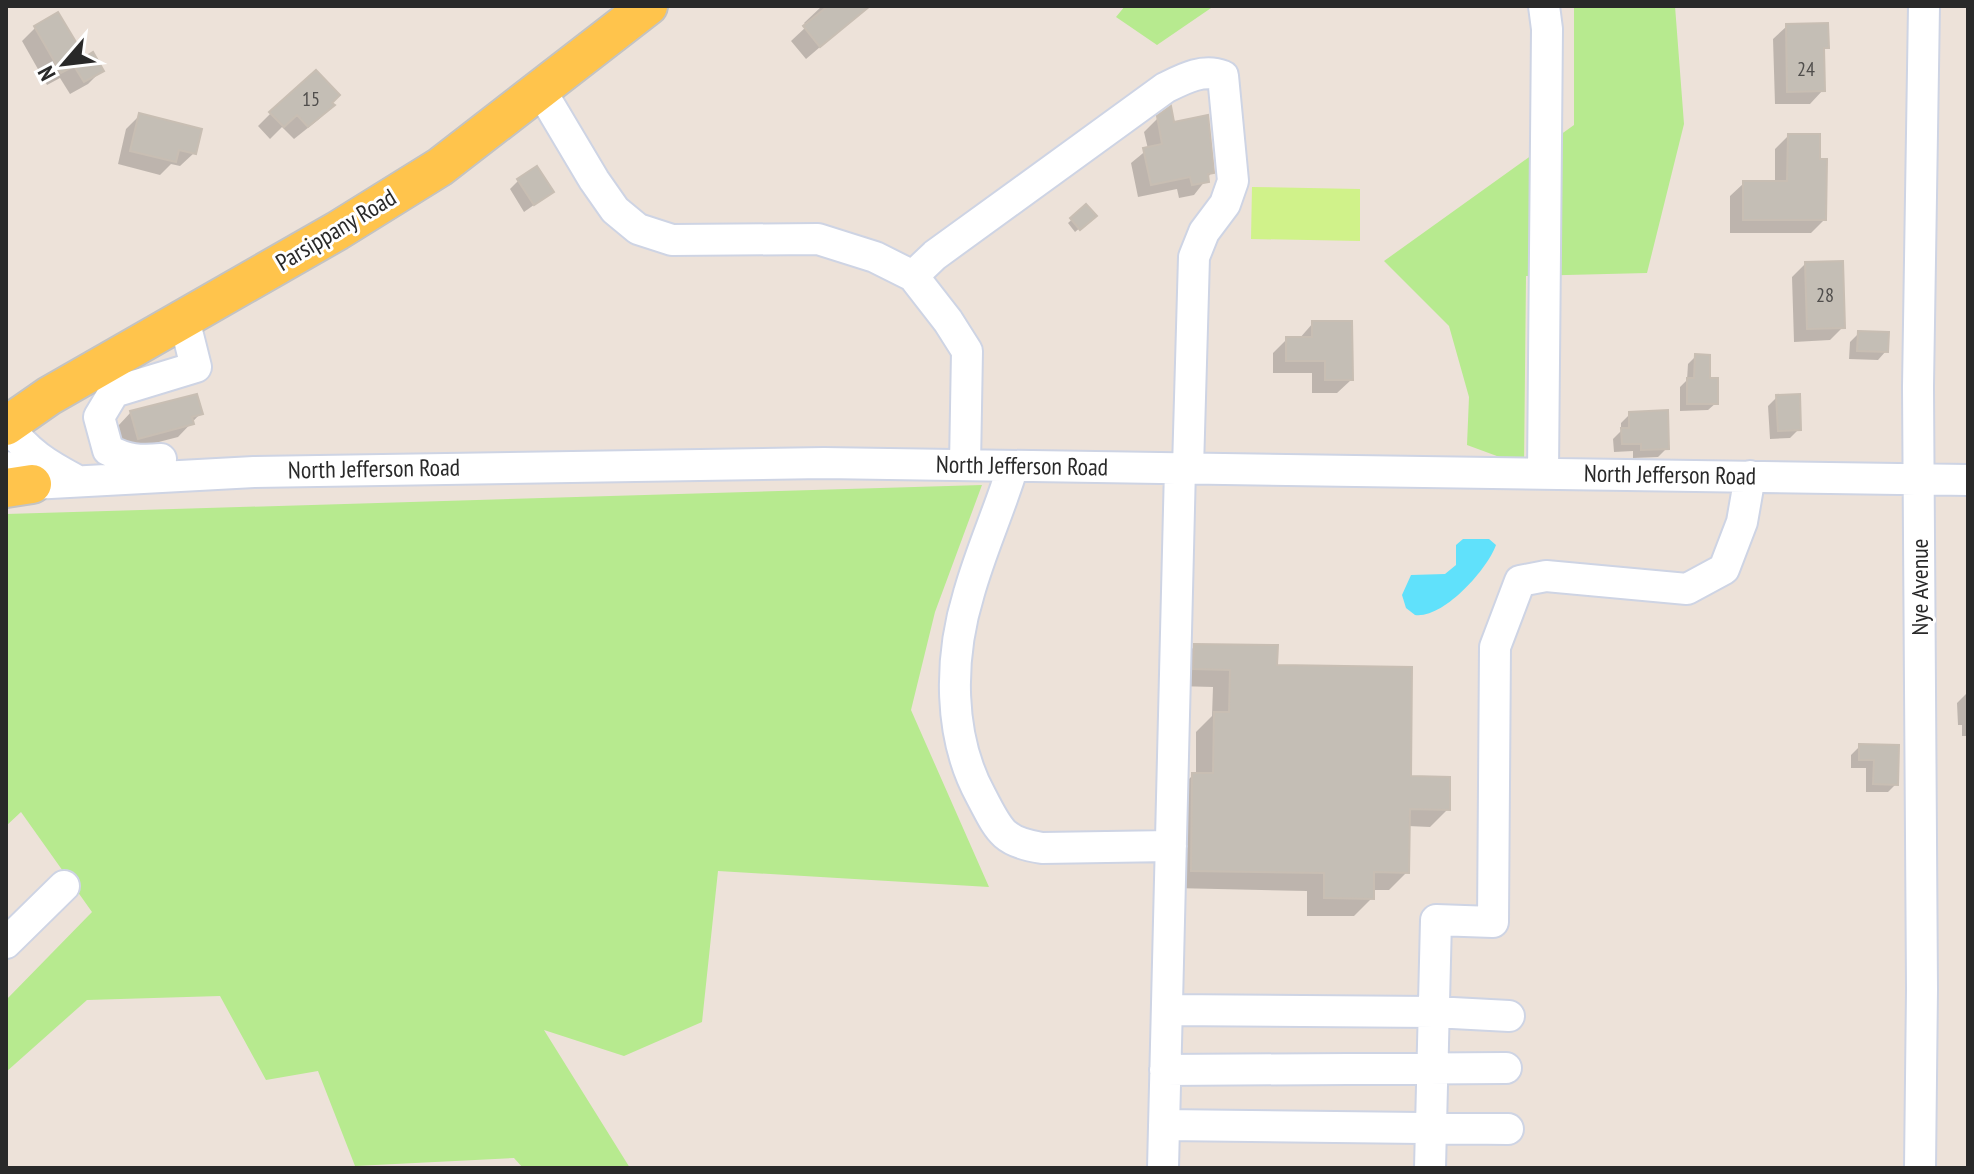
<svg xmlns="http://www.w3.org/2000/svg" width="1974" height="1174" viewBox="0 0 1974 1174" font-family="'PT Sans Narrow',sans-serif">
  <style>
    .green { fill: #b7ea8f }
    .pitch { fill: #d0f28a }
    .water { fill: #60e1fb }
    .shadow { fill: #0003 }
    .building { fill: #c4beb5; stroke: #c8beb3; stroke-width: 2 }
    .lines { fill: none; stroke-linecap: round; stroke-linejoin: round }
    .minor-casing { stroke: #ced4e4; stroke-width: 34 }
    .major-casing { stroke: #c3c3c3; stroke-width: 42 }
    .minor { stroke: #fff; stroke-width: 30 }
    .major { stroke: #ffc44c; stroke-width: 38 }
    .labels { text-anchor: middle; stroke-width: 6; stroke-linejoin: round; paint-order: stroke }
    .number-label { font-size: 20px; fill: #504e4c }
    .street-label { font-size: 24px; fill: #292929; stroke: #fff }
  </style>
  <rect width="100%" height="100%" fill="#ede2d9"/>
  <!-- green -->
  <path class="green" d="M 1125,6 L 1214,6 L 1157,45 L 1116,17 Z
    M 1574,6 L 1675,6 L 1684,124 L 1647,273 L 1526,276 L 1524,466 L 1467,445 L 1469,397 L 1449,326 L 1384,261 L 1574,125 Z
    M 982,485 L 935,612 L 911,710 L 989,887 L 718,871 L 702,1022 L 624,1056 L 544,1030 L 630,1168 L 523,1168 L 514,1158 L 355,1166 L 318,1071 L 266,1080 L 220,996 L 87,1000 L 6,1072 L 6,1000 L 92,912 L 21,812 L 6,826 L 6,514 Z"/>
  <!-- pitch -->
  <path class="pitch" d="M 1252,187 L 1360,189 L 1360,241 L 1251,239 Z"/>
  <!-- water -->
  <path class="water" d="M 1463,539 L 1489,539 L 1496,545 C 1487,570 1443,619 1415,615 L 1406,608 L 1402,595 L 1411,575 L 1445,574 L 1456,565 L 1456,545 Z"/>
  <!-- shadow -->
  <path class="shadow" d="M 822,6 L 868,6 L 806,59 L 791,41 L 807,26 L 804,23 Z
    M 1787,26 L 1827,47 L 1822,51 L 1823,90 L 1810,104 L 1775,104 L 1773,39 Z
    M 35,28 L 84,60 L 101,71 L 88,84 L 70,94 L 60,78 L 47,85 L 22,41 Z
    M 330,103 L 332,105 L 319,119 L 294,139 L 282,127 L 270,139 L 258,126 L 271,113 Z
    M 140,115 L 194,153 L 180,166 L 171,164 L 160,175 L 118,164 L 126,129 Z
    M 1158,118 L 1173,124 L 1212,172 L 1194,195 L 1179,198 L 1177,189 L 1138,197 L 1131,163 L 1148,149 L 1144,132 Z
    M 1788,136 L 1824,220 L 1811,233 L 1730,233 L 1730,196 L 1744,183 L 1775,183 L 1775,149 Z
    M 518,181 L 552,192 L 524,212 L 510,189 Z
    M 1086,207 L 1094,216 L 1075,232 L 1068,223 Z
    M 1805,264 L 1843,327 L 1830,340 L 1794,342 L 1792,277 Z
    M 1313,323 L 1351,380 L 1337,393 L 1312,393 L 1312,373 L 1273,373 L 1273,353 L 1287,339 L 1299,339 Z
    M 1859,333 L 1886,351 L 1878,360 L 1849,359 L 1850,342 Z
    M 1696,356 L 1716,403 L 1708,410 L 1680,411 L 1680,387 L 1687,380 L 1688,364 Z
    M 1777,397 L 1799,429 L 1790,438 L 1770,439 L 1768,406 Z
    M 131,412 L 200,414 L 178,437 L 124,451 L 118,426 Z
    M 1630,414 L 1667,448 L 1658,457 L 1633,458 L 1633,451 L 1614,452 L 1613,439 L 1621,431 L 1621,423 Z
    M 1195,646 L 1275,667 L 1448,809 L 1430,827 L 1408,826 L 1407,872 L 1389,890 L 1372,890 L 1372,898 L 1354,916 L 1307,916 L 1307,891 L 1173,888 L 1175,793 L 1193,775 L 1196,775 L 1196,732 L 1212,716 L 1213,687 L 1176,686 L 1176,664 Z
    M 1966,694 L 1968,694 L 1968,736 L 1962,736 L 1962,725 L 1958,725 L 1957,703 Z
    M 1860,746 L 1897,747 L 1896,784 L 1888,792 L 1866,792 L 1866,768 L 1851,768 L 1851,755 Z
    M 1968,1060 L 1968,1095 L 1966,1095 L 1966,1062 Z"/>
  <!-- building -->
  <path class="building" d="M 828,6 L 870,6 L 820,47 L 803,26 Z
    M 58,12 L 85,57 L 93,52 L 104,71 L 84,82 L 74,66 L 61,73 L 34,26 Z
    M 1828,23 L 1829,48 L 1824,48 L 1825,91 L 1787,92 L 1786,24 Z
    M 316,70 L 340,95 L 332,103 L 335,105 L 308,127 L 297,115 L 284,127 L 269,112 Z
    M 1171,106 L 1174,122 L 1208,115 L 1214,173 L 1208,174 L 1209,182 L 1192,185 L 1190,177 L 1151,185 L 1143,148 L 1162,144 L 1157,116 Z
    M 139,113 L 202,129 L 196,154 L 179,150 L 176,162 L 130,151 Z
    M 1788,134 L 1820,134 L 1820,159 L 1827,159 L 1826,220 L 1743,220 L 1743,181 L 1787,181 Z
    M 537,166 L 554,192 L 534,205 L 517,179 Z
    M 1086,204 L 1097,216 L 1080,230 L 1070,218 Z
    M 1843,261 L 1845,328 L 1807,329 L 1805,262 Z
    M 1312,321 L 1352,321 L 1353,380 L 1325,380 L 1325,361 L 1286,361 L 1286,337 L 1312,337 Z
    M 1858,331 L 1889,332 L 1888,352 L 1857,351 Z
    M 1695,354 L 1710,355 L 1710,378 L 1718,378 L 1718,404 L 1687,404 L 1687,378 L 1694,378 Z
    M 197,394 L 203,414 L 192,417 L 194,424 L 138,439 L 130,411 Z
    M 1800,394 L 1801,430 L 1778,431 L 1776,395 Z
    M 1668,410 L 1669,449 L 1641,450 L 1641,444 L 1622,444 L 1621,428 L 1629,428 L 1629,412 Z
    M 1194,644 L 1278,645 L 1277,665 L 1412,667 L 1411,776 L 1450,777 L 1450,810 L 1410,809 L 1409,873 L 1374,872 L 1374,899 L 1324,898 L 1324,873 L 1191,871 L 1192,773 L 1213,773 L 1214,712 L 1229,712 L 1230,670 L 1193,669 Z
    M 1859,744 L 1899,745 L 1898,785 L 1873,784 L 1874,760 L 1859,760 Z"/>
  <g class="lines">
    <defs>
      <path id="minor" d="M 541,91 L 594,180 L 615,210 L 638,229 L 672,240 L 818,239 L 875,257 L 913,276 L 948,321 L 967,351 L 965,465
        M 913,276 L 935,255 L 1165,88 C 1183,79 1203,68 1223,76 L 1233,181 L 1225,204 L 1204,232 L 1194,257 L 1188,468
        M 7,425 C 28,453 46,464 76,480
        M 161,459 C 140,461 127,460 108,450 L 99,417 L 114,392 L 196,367 L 184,319
        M 1013,466 C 1000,509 981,550 969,593 C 949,658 948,736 981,796 C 999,830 1002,842 1042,848 L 1171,846
        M 6,467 L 32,484 L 254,472 L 824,463 L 1968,480
        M 1543,473 L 1547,29 L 1544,6
        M 6,943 L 64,886
        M 1167,1010 L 1434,1012 L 1509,1016
        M 1165,1070 L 1506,1068
        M 1164,1125 L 1508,1129
        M 1163,1168 L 1180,468
        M 1430,1168 L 1436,920 L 1493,922 L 1495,647 L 1520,581 L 1546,576 L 1687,589 L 1724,569 L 1742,522 L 1750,476
        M 1920,1168 L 1922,989 L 1918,387 L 1924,6"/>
      <path id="major" d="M 6,426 L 49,396 L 337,231 L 440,167 L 648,6
        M 6,488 L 32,484"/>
    </defs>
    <!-- minor casing -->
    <use href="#minor" class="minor-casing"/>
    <!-- major casing -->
    <use href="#major" class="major-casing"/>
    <!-- minor -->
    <use href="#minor" class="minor"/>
    <!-- major -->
    <use href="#major" class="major"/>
  </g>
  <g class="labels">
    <!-- number labels -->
    <g class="number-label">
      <text x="1806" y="76">24</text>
      <text x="311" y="106">15</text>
      <text x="1825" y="302">28</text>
    </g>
    <!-- street labels -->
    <g class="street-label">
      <text transform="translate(336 230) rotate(-31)" y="8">Parsippany Road</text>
      <text transform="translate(1022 466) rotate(1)" y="8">North Jefferson Road</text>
      <text transform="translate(374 469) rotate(-1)" y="8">North Jefferson Road</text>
      <text transform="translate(1670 475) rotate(1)" y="8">North Jefferson Road</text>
      <text transform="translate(1920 587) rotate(-90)" y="8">Nye Avenue</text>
    </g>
  </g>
  <!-- border -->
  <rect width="1974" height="1174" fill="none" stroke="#292929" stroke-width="16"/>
  <!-- north arrow -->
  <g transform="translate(64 64) rotate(242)" stroke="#ffffff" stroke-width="6" paint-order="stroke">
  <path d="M0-6L14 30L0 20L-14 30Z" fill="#292929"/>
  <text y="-12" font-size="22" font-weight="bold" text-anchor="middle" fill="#292929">N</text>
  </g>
</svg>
